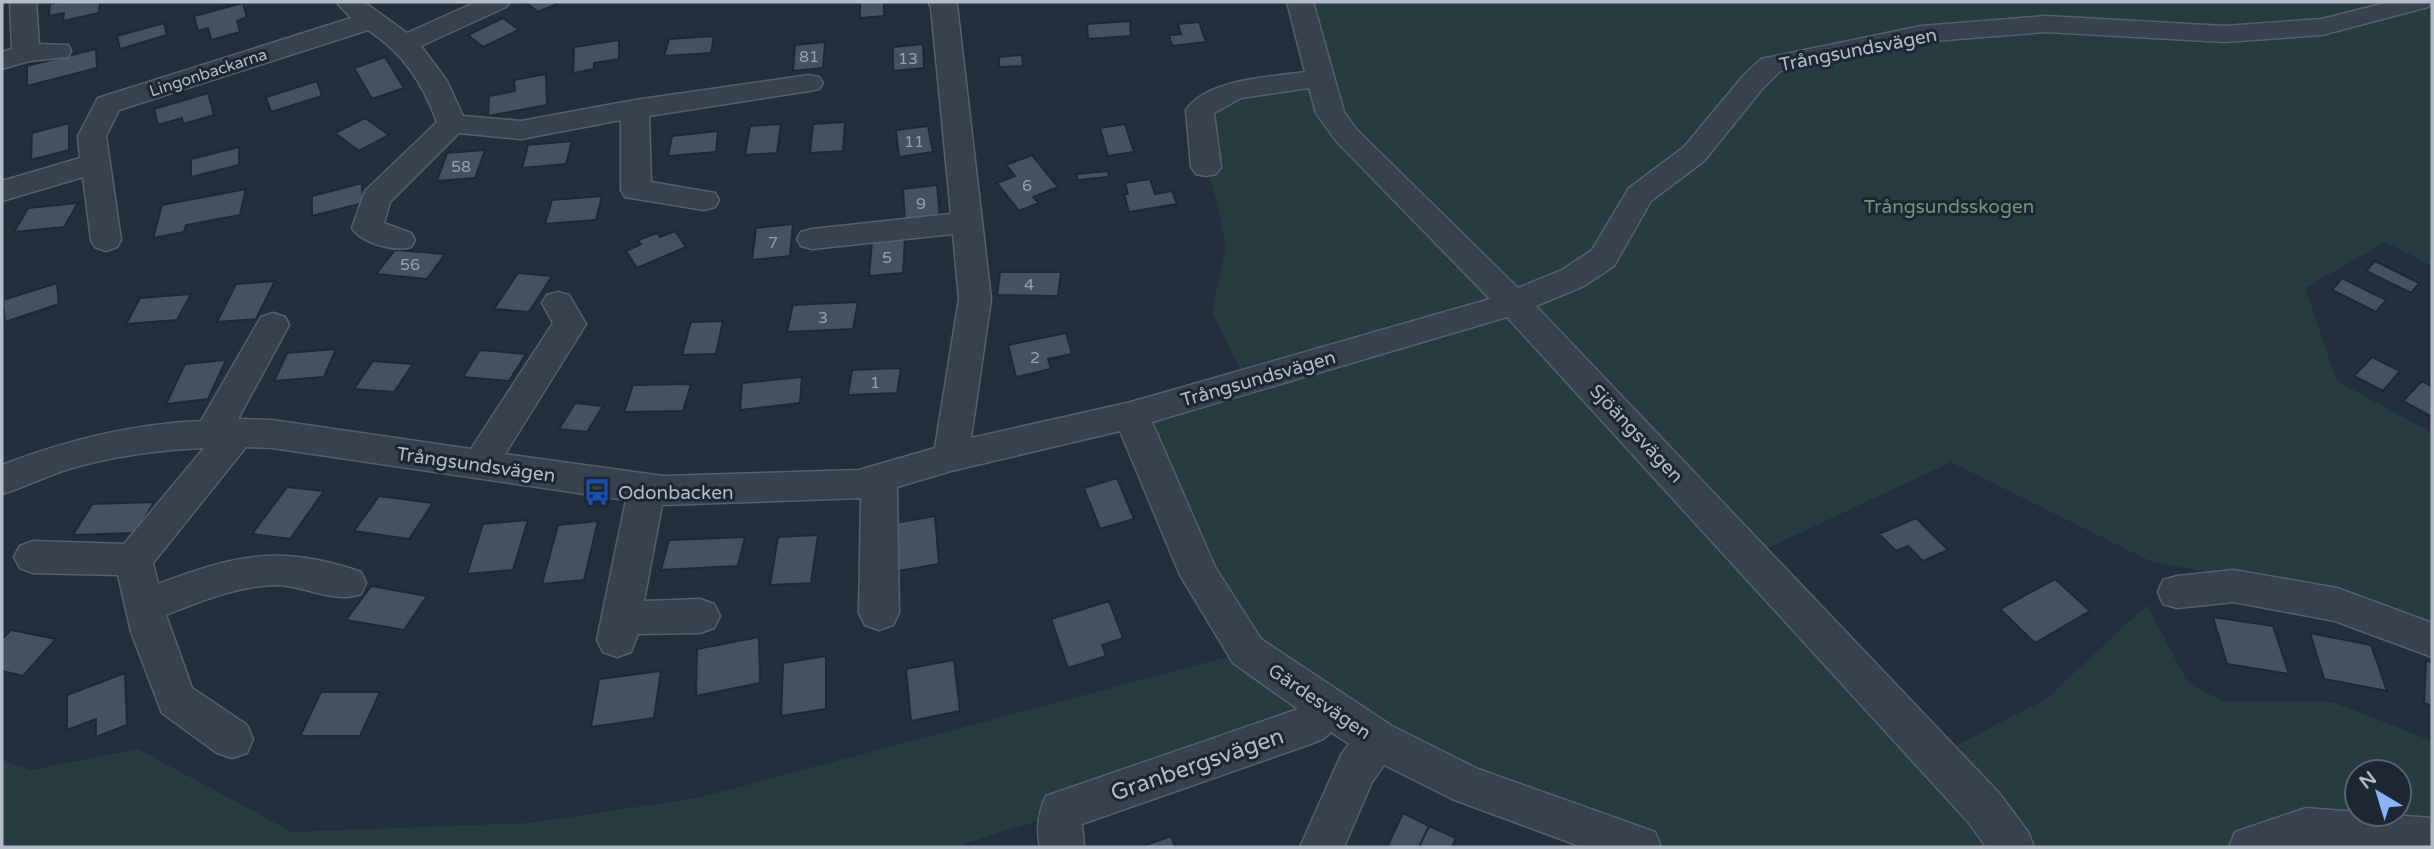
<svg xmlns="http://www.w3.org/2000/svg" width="2434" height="849" viewBox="0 0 2434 849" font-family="'Varela Round',sans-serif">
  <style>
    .green { fill: #263c3f; fill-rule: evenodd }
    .building { fill: #455162; stroke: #1f2835; stroke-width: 2 }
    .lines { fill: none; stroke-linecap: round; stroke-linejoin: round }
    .minor-casing { stroke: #565f6c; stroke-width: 3 }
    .minor { fill: #38414e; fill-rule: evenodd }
    .labels { text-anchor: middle; stroke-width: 6; stroke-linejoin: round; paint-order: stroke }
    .number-label { font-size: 16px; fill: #98a1af }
    .far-street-label { font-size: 16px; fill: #b4bcc9; stroke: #1d2633 }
    .street-label { font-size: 19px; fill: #b4bcc9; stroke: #1d2633 }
    .park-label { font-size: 19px; fill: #6b9a76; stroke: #1d2633 }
    .poi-label { font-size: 19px; fill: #b4bcc9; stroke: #1d2633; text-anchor: start }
    .near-street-label { font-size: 23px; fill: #b4bcc9; stroke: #1d2633 }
  </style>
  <rect width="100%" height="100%" fill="#242f3e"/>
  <!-- green -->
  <path class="green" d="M 1300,2 L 2432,2 L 2432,266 L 2385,242 L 2305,288 L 2337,381 L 2432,433 L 2432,631 L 2300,586 L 2154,563 L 1951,462 L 1766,549 L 1936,756 L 2046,699 L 2147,605 L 2188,683 L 2224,702 L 2333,702 L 2432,741 L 2432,839 L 2306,829 L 2251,847 L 1637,847 L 1467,785 L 1348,721 L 955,847 L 2,847 L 2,761 L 32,770 L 138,749 L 292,832 L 530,823 L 697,798 L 1246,652 L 1131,415 L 1246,381 L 1212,312 L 1226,247 L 1217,202 L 1206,167 L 1200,110 L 1233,91 L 1318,78 ZM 2357,772 L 2399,772 L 2399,814 L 2357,814 Z"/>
  <!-- building -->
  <path class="building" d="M 59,2 L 100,2 L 99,13 L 63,21 L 64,13 L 49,16 L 50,4 Z
    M 525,2 L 561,2 L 538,12 Z
    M 860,2 L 884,2 L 884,16 L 860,18 Z
    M 243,3 L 247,17 L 237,21 L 240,32 L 211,40 L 208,28 L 198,31 L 194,16 Z
    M 503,18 L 519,30 L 483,47 L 468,35 Z
    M 1130,21 L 1131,36 L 1088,39 L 1087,24 Z
    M 1199,22 L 1206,42 L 1172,46 L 1169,35 L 1181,34 L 1178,24 Z
    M 164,23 L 167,35 L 120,49 L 117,36 Z
    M 714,36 L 711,53 L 664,56 L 669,39 Z
    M 619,40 L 619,59 L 594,63 L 594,69 L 573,73 L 574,47 Z
    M 825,42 L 823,68 L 793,71 L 795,45 Z
    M 923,44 L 924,68 L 893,71 L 893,47 Z
    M 96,49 L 97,68 L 27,86 L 27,66 Z
    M 1022,55 L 1023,66 L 999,67 L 999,57 Z
    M 385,57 L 404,88 L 372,99 L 354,68 Z
    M 546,74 L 547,105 L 488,116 L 489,96 L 515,91 L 514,80 Z
    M 317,81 L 322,96 L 271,112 L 266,97 Z
    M 208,93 L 214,115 L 183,124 L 182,118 L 158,125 L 154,109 Z
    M 365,118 L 389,135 L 359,151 L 335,133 Z
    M 845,122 L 843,151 L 810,153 L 813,124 Z
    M 69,123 L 69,150 L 31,160 L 32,133 Z
    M 781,124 L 777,153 L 745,155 L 750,126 Z
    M 1125,124 L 1134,152 L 1108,156 L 1100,128 Z
    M 928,126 L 933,152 L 899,157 L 896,130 Z
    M 718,131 L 716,152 L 668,156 L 672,136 Z
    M 572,141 L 566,164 L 522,168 L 528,145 Z
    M 239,147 L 239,165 L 191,177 L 191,159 Z
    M 485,150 L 475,178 L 437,181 L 447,153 Z
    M 1032,155 L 1058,187 L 1033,197 L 1039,203 L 1019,211 L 997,183 L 1015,176 L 1006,165 Z
    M 1108,171 L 1109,177 L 1077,180 L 1077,174 Z
    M 1150,179 L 1155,194 L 1172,191 L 1177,204 L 1129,212 L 1124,194 L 1128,194 L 1125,183 Z
    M 362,183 L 363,203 L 312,216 L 312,196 Z
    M 937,185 L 940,217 L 905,221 L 903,189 Z
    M 246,189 L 240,215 L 186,225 L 184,232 L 153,238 L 162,205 Z
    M 602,196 L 596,220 L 545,224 L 552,200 Z
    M 78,203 L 64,227 L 14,232 L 28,208 Z
    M 793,224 L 790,256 L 752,260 L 756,228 Z
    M 675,231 L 686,247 L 637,268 L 626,251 L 641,244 L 638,240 L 657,233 L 660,237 Z
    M 905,238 L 903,273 L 869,276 L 872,241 Z
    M 395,250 L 445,254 L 427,279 L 376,274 Z
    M 2375,261 L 2419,283 L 2411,293 L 2366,271 Z
    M 1000,272 L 1061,272 L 1058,296 L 997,295 Z
    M 518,273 L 552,276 L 529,312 L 494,309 Z
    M 2342,278 L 2386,300 L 2376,312 L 2332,290 Z
    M 275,281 L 256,319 L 217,322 L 236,284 Z
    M 57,283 L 59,304 L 5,322 L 3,300 Z
    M 191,294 L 177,320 L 126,324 L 140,298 Z
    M 858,302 L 853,329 L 787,332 L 793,305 Z
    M 723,321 L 716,354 L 682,355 L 691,322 Z
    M 1066,333 L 1072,354 L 1048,359 L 1051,369 L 1016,377 L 1008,345 Z
    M 336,349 L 324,377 L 274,381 L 287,353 Z
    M 480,350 L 526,354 L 509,381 L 463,377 Z
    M 2372,357 L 2400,371 L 2383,391 L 2354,376 Z
    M 226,360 L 208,399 L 166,404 L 185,364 Z
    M 373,361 L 413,364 L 394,392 L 354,389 Z
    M 901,368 L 897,393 L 848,395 L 852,370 Z
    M 802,377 L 800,403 L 740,410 L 742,383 Z
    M 2422,381 L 2432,387 L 2432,417 L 2403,401 Z
    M 691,384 L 683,411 L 624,412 L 633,385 Z
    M 575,403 L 603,406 L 587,432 L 559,429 Z
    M 1117,478 L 1134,519 L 1100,529 L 1084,488 Z
    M 287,487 L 324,491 L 290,539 L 252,534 Z
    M 379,496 L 433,503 L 409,539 L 354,531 Z
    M 154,502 L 136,533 L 73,535 L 92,504 Z
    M 935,516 L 939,564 L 898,571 L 895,523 Z
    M 1916,518 L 1948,550 L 1923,561 L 1908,546 L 1896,551 L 1879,534 Z
    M 528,520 L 513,570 L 467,574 L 483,524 Z
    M 598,521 L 584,580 L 542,584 L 558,525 Z
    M 818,535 L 811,583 L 770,585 L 778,537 Z
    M 745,537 L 738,566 L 661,570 L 669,540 Z
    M 2055,579 L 2090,611 L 2035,643 L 2000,609 Z
    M 371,586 L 427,596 L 404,630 L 346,620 Z
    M 1109,601 L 1123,638 L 1102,645 L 1106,656 L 1068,668 L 1051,619 Z
    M 2213,617 L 2273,626 L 2289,674 L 2227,664 Z
    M 11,630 L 56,639 L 23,676 L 2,671 L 2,639 Z
    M 2310,633 L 2371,645 L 2387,691 L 2324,679 Z
    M 759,637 L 760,683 L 696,696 L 697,649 Z
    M 826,656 L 826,709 L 781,716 L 783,663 Z
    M 954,660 L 960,711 L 911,721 L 906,669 Z
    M 2426,660 L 2432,663 L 2432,706 L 2424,703 Z
    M 661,671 L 654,718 L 591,727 L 599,679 Z
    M 125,673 L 127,725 L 96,737 L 96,719 L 67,730 L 67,695 Z
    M 321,692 L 380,692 L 360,736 L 300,736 Z
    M 1403,813 L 1429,826 L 1419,847 L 1387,847 Z
    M 1429,826 L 1456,838 L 1452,847 L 1419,847 Z
    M 1171,836 L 1175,847 L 1144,847 L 1143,846 Z"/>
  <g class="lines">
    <defs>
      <path id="minor" d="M 10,2 L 36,2 L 39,44 L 68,45 L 71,51 L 68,57 L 29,61 L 2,69 L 2,52 L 12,49 Z
        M 340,2 L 364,2 L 407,33 L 476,2 L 510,2 L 506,7 L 421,46 L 447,81 L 463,116 L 521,121 L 635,100 L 809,75 L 819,77 L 823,83 L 819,89 L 809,91 L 649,116 L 651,182 L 715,193 L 719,200 L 715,207 L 704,210 L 625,197 L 621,190 L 621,120 L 521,139 L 459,133 L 390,202 L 384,223 L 411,233 L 415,240 L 411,247 C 394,252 361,243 352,228 L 365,191 L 437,122 C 422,82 404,54 368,30 L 119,110 L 106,136 L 121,240 L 117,247 L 106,251 L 95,247 L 91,240 L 83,177 L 2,201 L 2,181 L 80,158 L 78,136 L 98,98 L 351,18 L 338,4 Z
        M 928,2 L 955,2 L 957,5 L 991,299 L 971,438 L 1131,402 L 1490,299 L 1336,141 L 1316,113 L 1309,88 L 1241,98 L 1214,113 L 1221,167 L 1216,174 L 1206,176 L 1196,174 L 1191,167 L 1186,110 C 1207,79 1271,77 1305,72 L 1287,2 L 1313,2 L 1344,112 L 1356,129 L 1518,288 L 1562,270 L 1592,250 L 1629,188 L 1684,147 L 1743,76 L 1761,59 L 1921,26 L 2046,16 L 2225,26 L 2322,19 L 2389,2 L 2432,2 L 2428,7 L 2322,35 L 2225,42 L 2046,32 L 1921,42 L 1780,71 L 1763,88 L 1704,161 L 1651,201 L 1614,266 L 1584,286 L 1536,306 L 1999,793 L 2028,832 L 2034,847 L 1986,847 L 1969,823 L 1507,317 L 1152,422 L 1215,567 L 1261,639 L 1392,726 L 1478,769 L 1655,832 L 1661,847 L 1582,847 L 1452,799 L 1384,765 L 1372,782 L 1344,847 L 1300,847 L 1341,755 L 1349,744 L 1331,732 L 1323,739 L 1308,745 L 1082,824 L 1084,847 L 1040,847 C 1036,829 1038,813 1046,796 L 1298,709 L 1233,663 L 1180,575 L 1120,431 L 951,471 L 897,487 L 899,613 L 893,625 L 879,630 L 865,625 L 859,613 L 861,498 L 662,505 L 644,601 L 700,599 L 714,604 L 720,616 L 714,628 L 700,633 L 638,634 L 631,652 L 617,657 L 603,652 L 597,640 L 626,500 L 272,448 L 246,447 L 153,563 L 158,584 C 235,555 281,544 361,572 L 366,583 L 361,594 C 334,604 304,585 276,585 C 238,586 201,601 166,615 L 192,688 L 247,725 L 253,739 L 247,753 L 232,758 L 217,753 L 162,713 L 131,632 L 118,575 L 33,573 L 20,568 L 14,557 L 20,546 L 33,541 L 124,544 L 204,448 C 159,450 112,456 69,469 C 46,476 25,487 2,494 L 2,465 C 67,440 131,424 201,421 L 261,317 L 273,313 L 285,317 L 289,325 L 238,419 L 272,420 L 471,449 L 553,323 L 542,303 L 547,295 L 558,292 L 569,295 L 586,324 L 505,454 L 663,476 L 859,470 L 935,448 L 959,299 L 953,234 L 812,249 L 801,246 L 797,239 L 801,232 L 812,229 L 951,214 L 931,7 Z
        M 2234,570 L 2337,588 L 2432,623 L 2432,657 L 2335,621 L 2234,602 L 2177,608 L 2163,604 L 2158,592 L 2163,580 L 2177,576 Z
        M 2306,808 L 2432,818 L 2432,847 L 2229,847 L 2235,832 Z"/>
    </defs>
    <!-- minor casing -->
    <use href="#minor" class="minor-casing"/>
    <!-- minor -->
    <use href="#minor" class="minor"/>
  </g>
  <!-- icons -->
  <defs>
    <symbol id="bus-bare" viewBox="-9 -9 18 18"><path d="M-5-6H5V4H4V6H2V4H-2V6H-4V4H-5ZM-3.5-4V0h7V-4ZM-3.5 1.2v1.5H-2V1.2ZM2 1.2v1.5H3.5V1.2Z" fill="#1a4fb4" stroke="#1d2633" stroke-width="2.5" paint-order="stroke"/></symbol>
  </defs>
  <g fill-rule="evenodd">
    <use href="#bus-bare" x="578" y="473" width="38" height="38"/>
  </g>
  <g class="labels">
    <!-- number labels -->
    <g class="number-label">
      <text x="809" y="62">81</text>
      <text x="908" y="64">13</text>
      <text x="914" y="147">11</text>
      <text x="461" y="172">58</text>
      <text x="1027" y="191">6</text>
      <text x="921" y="209">9</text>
      <text x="773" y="248">7</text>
      <text x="887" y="263">5</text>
      <text x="410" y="270">56</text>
      <text x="1029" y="290">4</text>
      <text x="823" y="323">3</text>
      <text x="1035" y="363">2</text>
      <text x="875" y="388">1</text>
    </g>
    <!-- far-street labels -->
    <g class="far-street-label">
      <text transform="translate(208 72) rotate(-18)" y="6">Lingonbackarna</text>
    </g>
    <!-- street labels -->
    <g class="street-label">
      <text transform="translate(1858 49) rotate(-11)" y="7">Trångsundsvägen</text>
      <text transform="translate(1258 378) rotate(-16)" y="7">Trångsundsvägen</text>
      <text transform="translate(1637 433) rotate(47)" y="7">Sjöängsvägen</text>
      <text transform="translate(476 464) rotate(8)" y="7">Trångsundsvägen</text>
      <text transform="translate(1320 701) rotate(34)" y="7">Gärdesvägen</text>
    </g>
    <!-- park labels -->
    <g class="park-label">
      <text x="1949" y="213">Trångsundsskogen</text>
    </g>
    <!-- poi labels -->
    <g class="poi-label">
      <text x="618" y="499">Odonbacken</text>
    </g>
    <!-- near-street labels -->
    <g class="near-street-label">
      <text transform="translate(1197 764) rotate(-19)" y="8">Granbergsvägen</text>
    </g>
  </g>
  <!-- border -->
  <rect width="2434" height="849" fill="none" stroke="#b4bcc9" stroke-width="7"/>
  <!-- north arrow -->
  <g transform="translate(2378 793) rotate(322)"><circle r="33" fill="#1d2633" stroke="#59626f" stroke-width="2"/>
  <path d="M0-5L12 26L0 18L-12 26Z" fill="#8ab4f8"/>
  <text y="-10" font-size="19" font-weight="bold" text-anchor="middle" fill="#b4bcc9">N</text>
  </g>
</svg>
